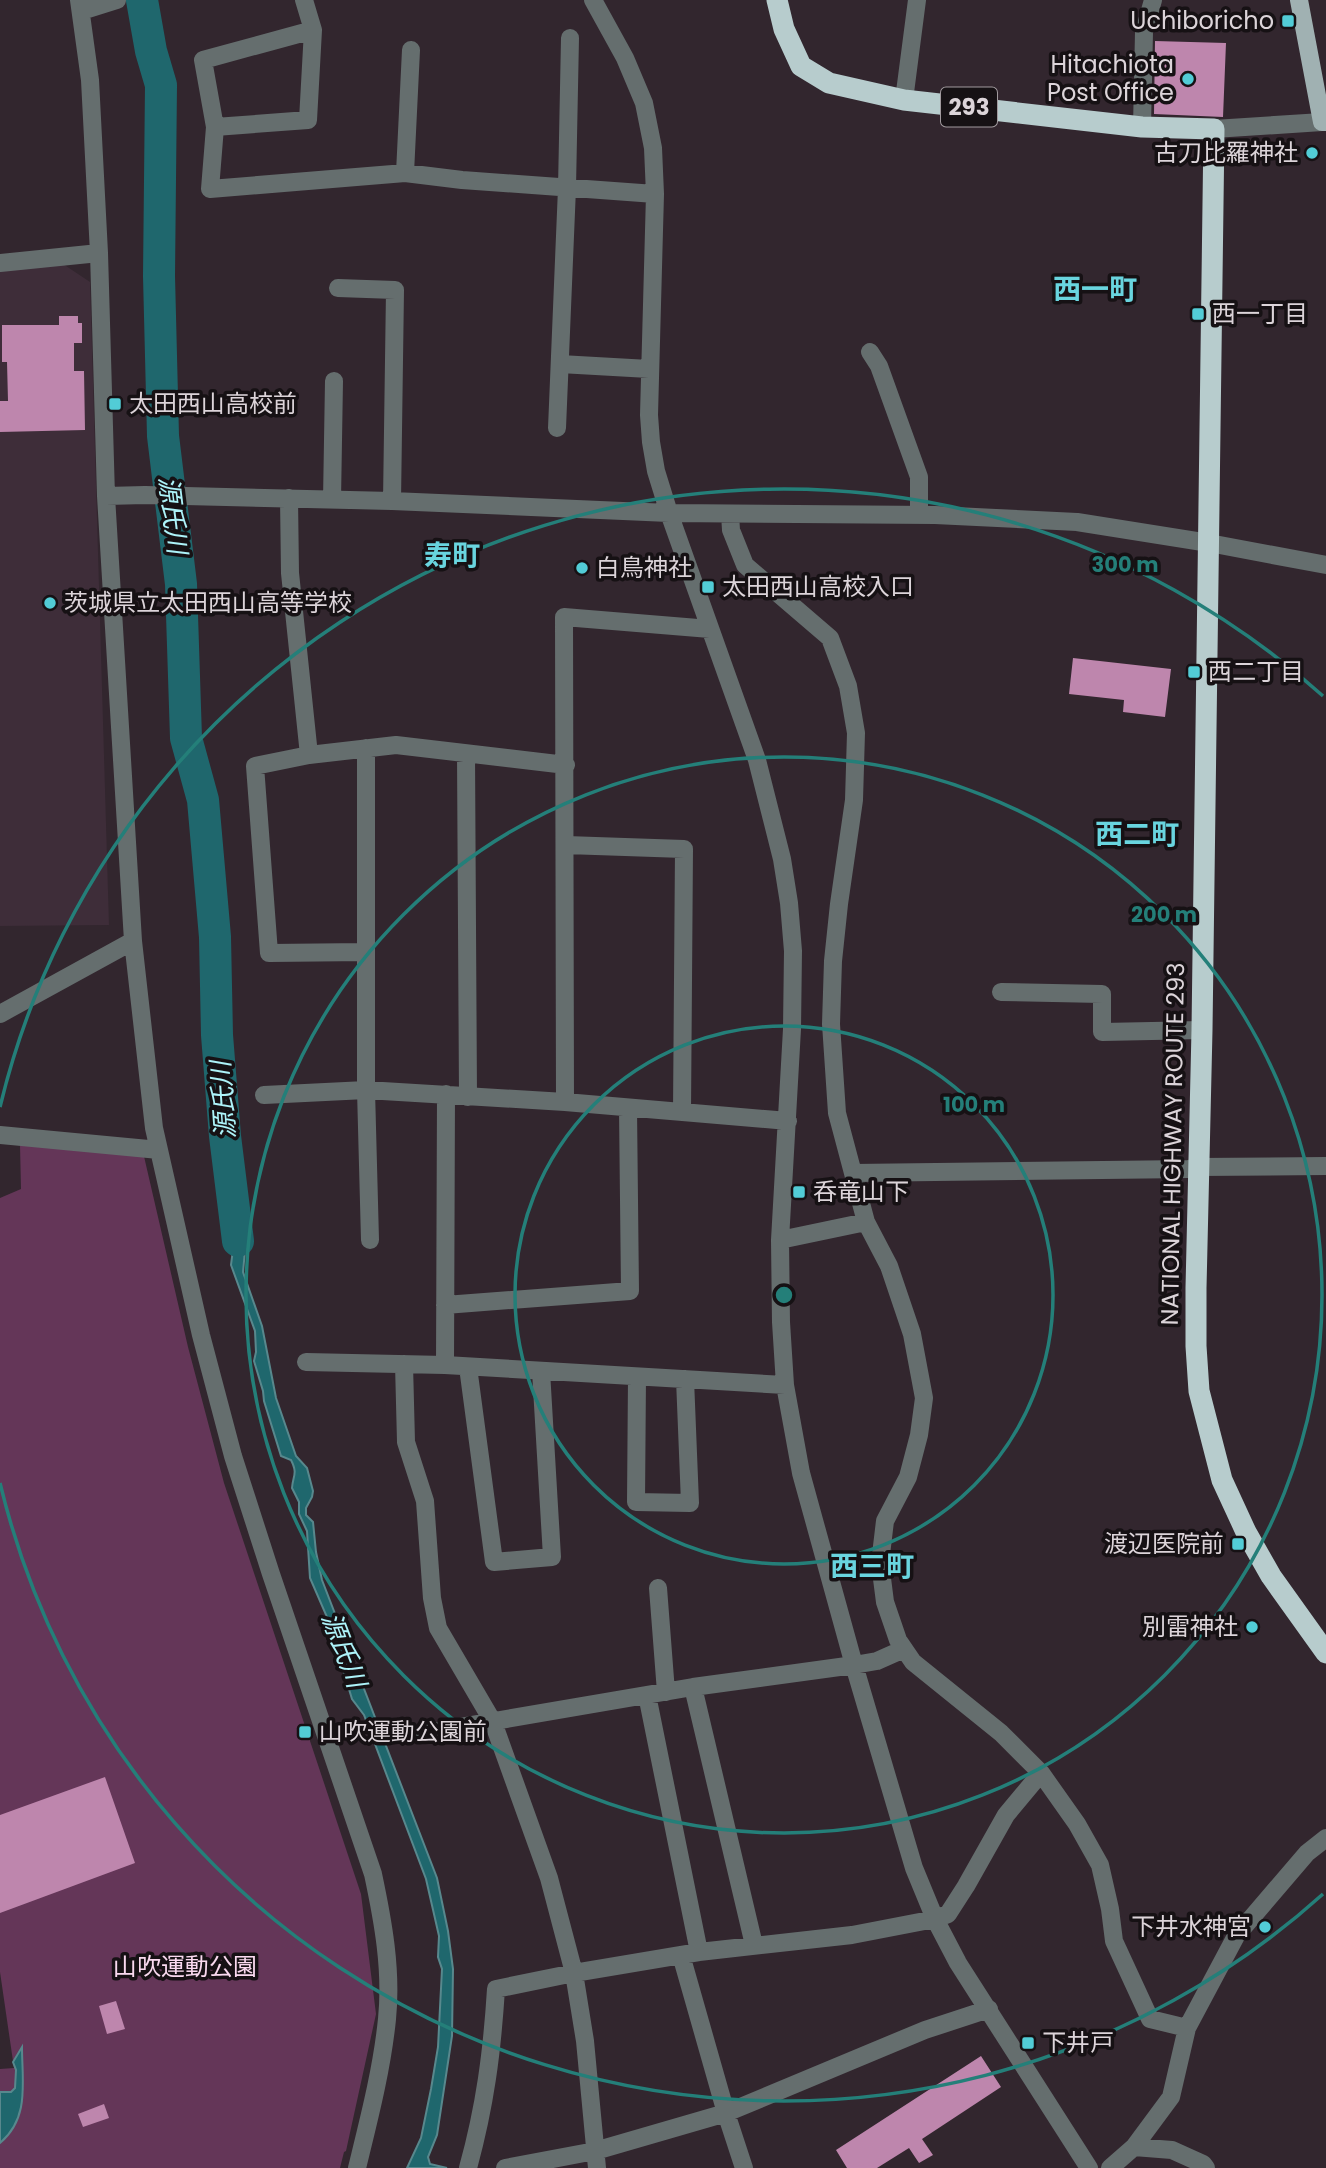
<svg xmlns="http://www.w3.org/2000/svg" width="1326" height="2168" viewBox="0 0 1326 2168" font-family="Poppins,'Noto Sans JP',sans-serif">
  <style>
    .built { fill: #3e2d39 }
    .green { fill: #643658 }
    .water { fill: #1f676d; stroke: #58888d; stroke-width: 2 }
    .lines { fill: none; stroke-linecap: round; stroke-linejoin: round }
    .river { stroke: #1f676d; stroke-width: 32 }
    .building { fill: #be86ad }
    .minor { stroke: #656e6e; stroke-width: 18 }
    .major { stroke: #a0b1b2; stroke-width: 18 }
    .highway { stroke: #b7cccd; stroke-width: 21 }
    .ring { fill: none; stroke: #247f79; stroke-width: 3.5 }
    .poi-dot { fill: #52ccd6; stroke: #161114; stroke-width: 2.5 }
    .labels { text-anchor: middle; stroke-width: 7; stroke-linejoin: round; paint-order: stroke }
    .shield { fill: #161114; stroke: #a19a9e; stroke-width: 2 }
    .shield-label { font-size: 23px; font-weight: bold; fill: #dcd4d9 }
    .poi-label { font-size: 24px; fill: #dcd4d9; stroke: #161114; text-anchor: start }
    .street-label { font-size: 24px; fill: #dcd4d9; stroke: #161114 }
    .park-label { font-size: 24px; fill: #fad9ef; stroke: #161114 }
    .water-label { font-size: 26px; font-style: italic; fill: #adf3f9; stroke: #161114 }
    .quarter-label { font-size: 28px; font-weight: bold; fill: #69d5df; stroke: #161114 }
    .centre { fill: #247f79; stroke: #161114; stroke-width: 3.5 }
    .ring-label { font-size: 21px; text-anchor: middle; font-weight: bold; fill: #247f79; stroke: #161114; stroke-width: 7; stroke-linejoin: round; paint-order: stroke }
  </style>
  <rect width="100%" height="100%" fill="#32262e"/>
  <!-- built -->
  <path class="built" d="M 63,264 L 90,282 L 109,925 L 0,926 L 0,270 Z"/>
  <!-- green -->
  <path class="green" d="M 20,1145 L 143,1152 L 188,1347 L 224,1483 L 361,1894 L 376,2014 L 346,2151 L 344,2152 L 340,2168 L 0,2168 L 0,2069 L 14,2068 L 0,1972 L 0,1198 L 21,1189 Z"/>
  <!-- water -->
  <path class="water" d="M 240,1197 L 237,1203 L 239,1215 L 247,1229 L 243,1272 L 262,1326 L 276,1398 L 296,1456 L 307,1468 L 313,1491 L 312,1497 L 306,1508 L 306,1515 L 313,1522 L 316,1552 L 322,1580 L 437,1878 L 448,1931 L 453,1969 L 452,2036 L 437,2135 L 428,2157 L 430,2164 L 447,2168 L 407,2168 L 421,2138 L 431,2089 L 438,2047 L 442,1969 L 438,1957 L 439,1936 L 426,1879 L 364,1715 L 352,1699 L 327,1617 L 310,1578 L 307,1531 L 299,1514 L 299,1502 L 292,1488 C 293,1475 298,1474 291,1460 L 281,1456 L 264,1401 L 263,1391 L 254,1361 L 256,1352 L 255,1331 L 231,1265 L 236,1226 L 225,1198 Z
    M 22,2047 C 22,2082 30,2118 0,2143 L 0,2092 L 11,2092 L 15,2088 L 16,2070 L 13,2062 Z"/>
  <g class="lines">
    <!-- river -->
    <path class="river" d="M 142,0 L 151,51 L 161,85 L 159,276 L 163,436 L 181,584 L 186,738 L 203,800 L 215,937 L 217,1035 L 225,1136 L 238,1241"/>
  </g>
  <!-- building -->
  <path class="building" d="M 1155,41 L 1226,43 L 1223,117 L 1154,114 Z
    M 59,316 L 78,316 L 78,323 L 82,323 L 82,343 L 74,343 L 74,371 L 84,371 L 85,430 L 0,432 L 0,401 L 8,401 L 7,362 L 2,362 L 2,325 L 59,325 Z
    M 1073,658 L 1171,669 L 1165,717 L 1123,712 L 1124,700 L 1069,694 Z
    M 105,1777 L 135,1863 L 0,1913 L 0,1815 Z
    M 116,2001 L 125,2029 L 107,2034 L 99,2006 Z
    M 981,2056 L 1001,2087 L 922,2139 L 933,2155 L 919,2163 L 909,2148 L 877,2168 L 847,2168 L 836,2150 Z
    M 104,2104 L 109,2118 L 83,2127 L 78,2114 Z"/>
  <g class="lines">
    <!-- minor -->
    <path class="minor" d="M 79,0 L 90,80 L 99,253 L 106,496 L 133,941 L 154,1128 L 201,1335 L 233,1456 L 271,1574 L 373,1874 C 383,1921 392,1970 387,2019 C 382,2069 369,2119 357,2168
      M 304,0 L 313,30 L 308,120 L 215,127 L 203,60 L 313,30
      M 593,0 L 625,58 L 644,103 L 653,148 L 655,194 L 649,415 L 651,442 L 656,471 L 669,513 L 757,760 L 782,859 L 789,903 L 793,951 L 792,1029 L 780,1240 L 781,1322 L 785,1385 L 801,1473 L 854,1665 L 914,1868 L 935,1919 L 958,1963 L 1089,2168
      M 82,11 L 117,0
      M 904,100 L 917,0
      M 215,127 L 210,189 L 405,173 L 462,180 L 655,194
      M 1142,127 L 1144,32 L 1153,0
      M 1214,129 L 1322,122
      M 405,173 L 411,50
      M 0,263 L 99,253
      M 338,288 L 395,290 L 392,501
      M 870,352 L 879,366 L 919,477 L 919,515
      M 560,364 L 649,369
      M 557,428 L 567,188 L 570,38
      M 106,496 L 145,495 L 392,501 L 669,513 L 935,515 L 1077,522 L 1209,543 L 1326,565
      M 289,498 L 290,573 L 309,755
      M 332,500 L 334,381
      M 730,514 L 731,530 L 745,565 L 830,638 L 848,686 L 856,733 L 854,800 L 839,904 L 833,961 L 831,1024 L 837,1113 L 866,1222 L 889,1266 L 912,1334 L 924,1398 L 919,1435 L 908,1477 L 885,1521 L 880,1563 L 885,1602 L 898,1640 L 913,1662 L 1001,1733 L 1041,1773 L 1077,1824 L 1100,1865 L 1110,1909 L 1114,1941 L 1150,2019 L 1187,2028
      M 366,748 L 366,1090 L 370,1240
      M 466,754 L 468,1097
      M 566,845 L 684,849 L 682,1112
      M 366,952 L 269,953 L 255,766 L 309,755 L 396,745 L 566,765
      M 1001,992 L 1102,994 L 1102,1032 L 1202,1030
      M 0,1014 L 133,941
      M 264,1095 L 366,1090 L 565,1102 L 788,1121
      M 565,1102 L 564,617 L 710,629
      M 0,1135 L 159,1150
      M 853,1173 L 1189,1169 L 1197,1167 L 1326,1166
      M 780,1240 L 866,1222
      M 445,1305 L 630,1291 L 628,1108
      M 306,1362 L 445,1365 L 785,1385
      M 404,1364 L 406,1442 L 425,1501 L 432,1598 L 438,1628 L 493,1722 L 549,1878 L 574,1973 L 585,2041 L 597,2168
      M 445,1365 L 446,1094
      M 468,1367 L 494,1562 L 552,1557 L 541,1371
      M 637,1377 L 636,1502 L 690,1503 L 685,1379
      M 658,1588 L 666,1692
      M 693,1687 L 754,1945
      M 647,1695 L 699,1952
      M 419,1734 L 693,1687 L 854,1665 L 877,1661 L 904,1649
      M 681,1955 L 726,2113 L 744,2168
      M 1134,2147 L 1172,2150 L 1203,2164 L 1206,2168
      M 468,2168 C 485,2106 492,2053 496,1989 L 574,1973 L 699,1952 L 852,1935 L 935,1919 L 948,1914 L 966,1886 L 1006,1815 L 1041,1773
      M 505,2168 L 595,2151 L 726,2113 L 925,2030 L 989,2009
      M 1110,2168 L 1134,2147 L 1171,2097 L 1187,2028 L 1236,1936 L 1307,1853 L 1326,1838"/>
    <!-- major -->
    <path class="major" d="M 1299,0 L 1322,122 L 1326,122"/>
    <!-- highway -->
    <path class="highway" d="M 777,0 L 784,29 L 801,66 L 829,83 L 904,100 L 1142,127 L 1214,129 L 1202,1030 L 1196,1288 L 1196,1346 L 1199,1391 L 1222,1480 L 1246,1532 L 1271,1576 L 1326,1653"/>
  </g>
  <!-- distance rings -->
  <g class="ring">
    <circle cx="784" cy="1295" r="269"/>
    <circle cx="784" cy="1295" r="538"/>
    <path d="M1323 1894A806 806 0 0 1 0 1483M0 1107A806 806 0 0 1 1323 696"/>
  </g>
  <!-- markers -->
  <g class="poi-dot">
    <rect x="1281" y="14" width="14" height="14" rx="3.5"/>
    <circle cx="1188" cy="79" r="7"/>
    <circle cx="1312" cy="153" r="7"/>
    <rect x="1191" y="307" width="14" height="14" rx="3.5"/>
    <rect x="108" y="397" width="14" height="14" rx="3.5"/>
    <circle cx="582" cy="568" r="7"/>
    <rect x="701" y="580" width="14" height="14" rx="3.5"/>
    <circle cx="50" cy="603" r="7"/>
    <rect x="1187" y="665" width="14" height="14" rx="3.5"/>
    <rect x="792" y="1185" width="14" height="14" rx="3.5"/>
    <rect x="1231" y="1537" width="14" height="14" rx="3.5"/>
    <circle cx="1252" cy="1627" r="7"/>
    <rect x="298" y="1725" width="14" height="14" rx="3.5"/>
    <circle cx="1265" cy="1927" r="7"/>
    <rect x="1021" y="2036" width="14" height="14" rx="3.5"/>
  </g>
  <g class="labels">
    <!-- shield labels -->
    <rect class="shield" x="941" y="87.5" width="56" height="39" rx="5"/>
    <g class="shield-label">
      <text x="969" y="115">293</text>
    </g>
    <!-- poi labels -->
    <g class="poi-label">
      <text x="1274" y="29" text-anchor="end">Uchiboricho</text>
      <text x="1174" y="73" text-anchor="end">Hitachiota<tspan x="1174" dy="28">Post Office</tspan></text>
      <text x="1298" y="161" text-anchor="end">古刀比羅神社</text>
      <text x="1212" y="322">西一丁目</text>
      <text x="129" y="412">太田西山高校前</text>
      <text x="596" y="576">白鳥神社</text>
      <text x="722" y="595">太田西山高校入口</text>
      <text x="64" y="611">茨城県立太田西山高等学校</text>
      <text x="1208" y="680">西二丁目</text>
      <text x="813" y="1200">呑竜山下</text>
      <text x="1224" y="1552" text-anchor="end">渡辺医院前</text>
      <text x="1238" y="1635" text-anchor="end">別雷神社</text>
      <text x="319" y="1740">山吹運動公園前</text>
      <text x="1251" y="1935" text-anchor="end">下井水神宮</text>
      <text x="1042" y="2051">下井戸</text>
    </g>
    <!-- street labels -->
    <g class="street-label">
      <text transform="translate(1173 1144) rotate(-89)" y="8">NATIONAL HIGHWAY ROUTE 293</text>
    </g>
    <!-- park labels -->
    <g class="park-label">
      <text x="185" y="1975">山吹運動公園</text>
    </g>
    <!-- water labels -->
    <g class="water-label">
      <text transform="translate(173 515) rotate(83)" y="9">源氏川</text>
      <text transform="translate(223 1100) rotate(-94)" y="9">源氏川</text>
      <text transform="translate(344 1650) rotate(69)" y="9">源氏川</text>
    </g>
    <!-- quarter labels -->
    <g class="quarter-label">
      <text x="1095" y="299">西一町</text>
      <text x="452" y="565">寿町</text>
      <text x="1137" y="844">西二町</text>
      <text x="872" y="1576">西三町</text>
    </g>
  </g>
  <circle cx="784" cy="1295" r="10" class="centre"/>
  <g class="ring-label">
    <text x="1125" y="572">300 m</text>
    <text x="1164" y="922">200 m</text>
    <text x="974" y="1112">100 m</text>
  </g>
</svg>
